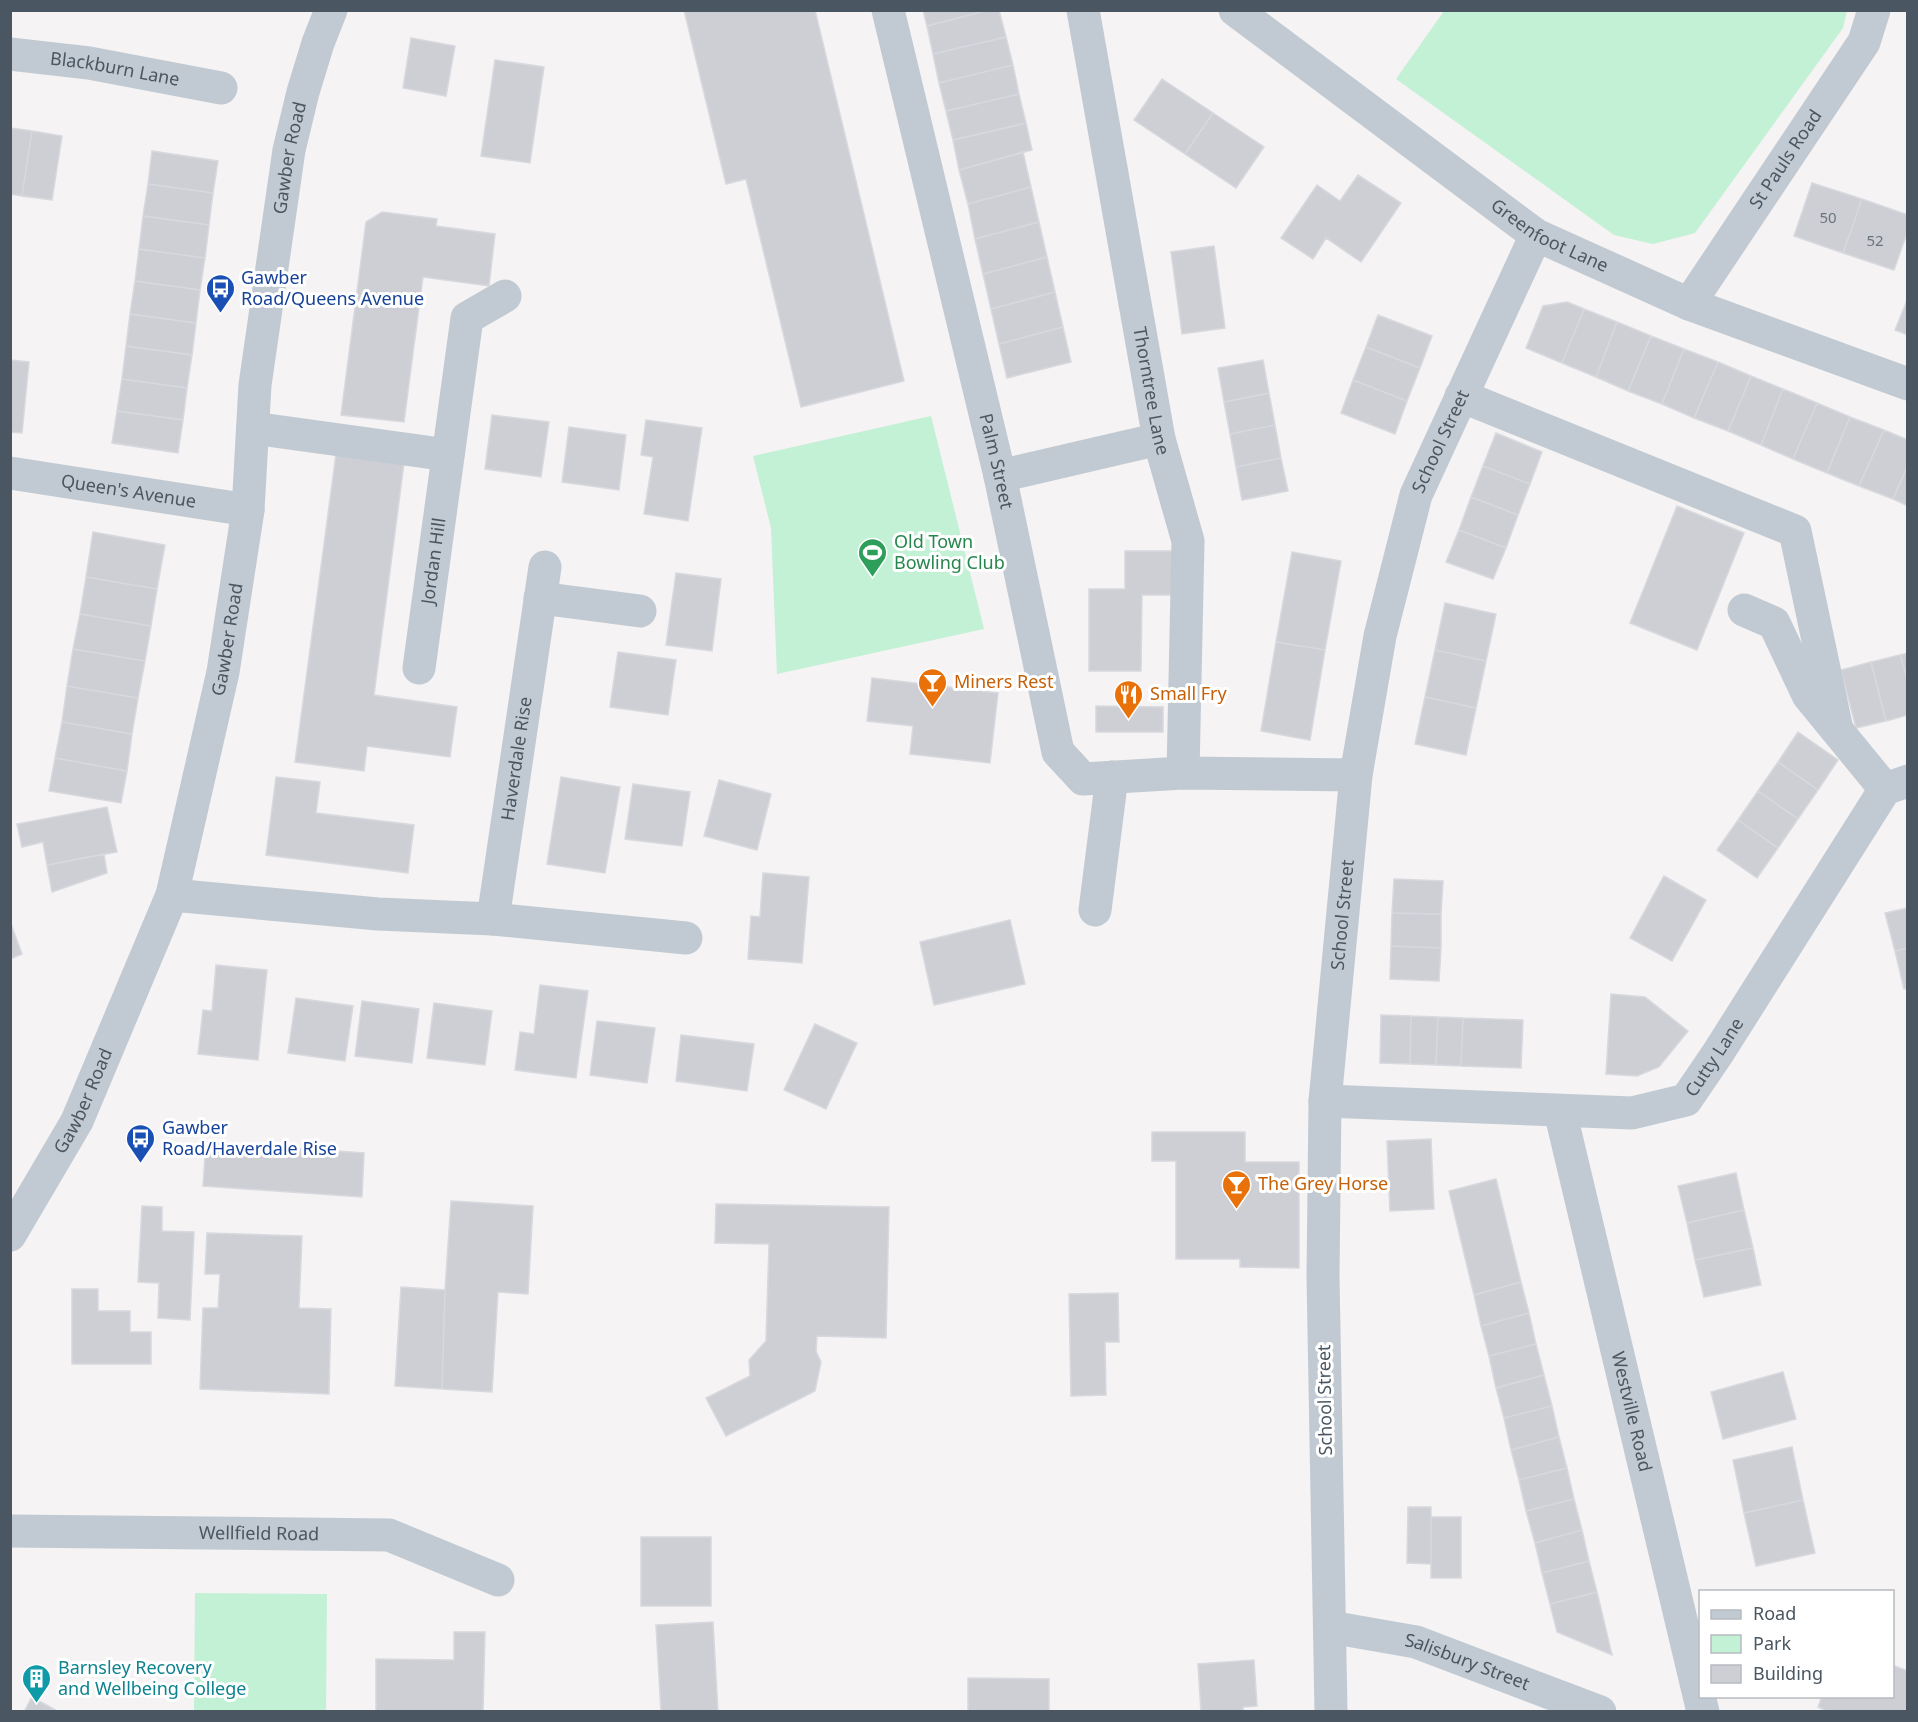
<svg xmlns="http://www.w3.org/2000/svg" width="1918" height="1722" viewBox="0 0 1918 1722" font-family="'Noto Sans',sans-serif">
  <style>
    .green { fill: #c3f1d5 }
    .building { fill: #cdcfd5; stroke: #d7d9de; stroke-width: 1.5 }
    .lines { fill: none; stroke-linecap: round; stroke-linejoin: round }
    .minor { stroke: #c1cad2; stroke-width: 33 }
    .labels { text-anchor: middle; stroke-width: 6; stroke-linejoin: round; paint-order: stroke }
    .number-label { font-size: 15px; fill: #6b747e }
    .street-label { font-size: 18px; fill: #4a5661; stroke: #fff }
    .transit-label { font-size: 18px; fill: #164399; stroke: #fff; text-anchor: start }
    .leisure-label { font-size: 18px; fill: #27864d; stroke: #fff; text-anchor: start }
    .food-label { font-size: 18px; fill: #c56008; stroke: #fff; text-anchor: start }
    .culture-label { font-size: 18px; fill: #0d838f; stroke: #fff; text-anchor: start }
  </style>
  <rect width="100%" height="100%" fill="#f5f3f3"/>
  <!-- green -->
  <path class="green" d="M 1444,11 L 1444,10 L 1847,11 L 1843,28 L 1695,233 L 1653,244 L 1614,235 L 1396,79 Z
    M 931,416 L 984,629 L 777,674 L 771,528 L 753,456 Z
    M 195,1593 L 327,1594 L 326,1711 L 194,1711 Z"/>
  <!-- building -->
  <path class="building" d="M 684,10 L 815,10 L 904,381 L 801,407 L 746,179 L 726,184 Z
    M 923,10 L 989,10 L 927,26 Z
    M 989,10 L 999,10 L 1006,37 L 933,54 L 927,26 Z
    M 1006,37 L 1013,65 L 939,83 L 933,54 Z
    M 411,38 L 455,46 L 446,96 L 403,88 Z
    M 495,60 L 544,67 L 530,163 L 481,156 Z
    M 1013,65 L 1019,94 L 946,111 L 939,83 Z
    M 1162,79 L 1213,113 L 1185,154 L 1134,120 Z
    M 1019,94 L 1026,123 L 953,140 L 946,111 Z
    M 1213,113 L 1264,147 L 1236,188 L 1185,154 Z
    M 1026,123 L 1032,150 L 959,170 L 953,140 Z
    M 10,128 L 32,131 L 22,196 L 10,194 Z
    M 32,131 L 62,136 L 52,200 L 22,196 Z
    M 152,151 L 218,161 L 213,193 L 148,184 Z
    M 1023,152 L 1031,187 L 968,204 L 959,170 Z
    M 1358,175 L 1401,203 L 1361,262 L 1326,238 L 1313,259 L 1281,238 L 1317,185 L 1340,201 Z
    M 1812,183 L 1862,199 L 1843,253 L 1794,236 Z
    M 148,184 L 213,193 L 209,225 L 143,216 Z
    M 1031,187 L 1039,222 L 975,239 L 968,204 Z
    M 1862,199 L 1908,215 L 1908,230 L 1894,270 L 1843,253 Z
    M 382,212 L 437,219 L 436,226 L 495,234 L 489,286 L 423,277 L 404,422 L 341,415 L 366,222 Z
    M 143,216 L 209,225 L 205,258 L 139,249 Z
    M 1039,222 L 1047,257 L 983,274 L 975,239 Z
    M 1214,246 L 1225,328 L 1182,334 L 1171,252 Z
    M 139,249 L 205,258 L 200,290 L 135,281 Z
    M 1047,257 L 1055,292 L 991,309 L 983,274 Z
    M 135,281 L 200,290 L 196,323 L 130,314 Z
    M 1055,292 L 1063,327 L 999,344 L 991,309 Z
    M 1908,298 L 1908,335 L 1895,330 Z
    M 1567,302 L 1584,309 L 1562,363 L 1526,348 L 1543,306 Z
    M 1584,309 L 1617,322 L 1596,377 L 1562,363 Z
    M 130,314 L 196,323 L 192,355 L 126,346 Z
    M 1378,315 L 1432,336 L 1420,368 L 1366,347 Z
    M 1617,322 L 1651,336 L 1628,391 L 1596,377 Z
    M 1063,327 L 1071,362 L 1007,378 L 999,344 Z
    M 1651,336 L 1684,349 L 1662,404 L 1628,391 Z
    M 126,346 L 192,355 L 187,388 L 122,379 Z
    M 1366,347 L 1420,368 L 1407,401 L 1353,380 Z
    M 1684,349 L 1718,362 L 1694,418 L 1662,404 Z
    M 10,360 L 29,362 L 22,433 L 10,432 Z
    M 1263,360 L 1269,393 L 1224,402 L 1218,368 Z
    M 1718,362 L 1751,376 L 1728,431 L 1694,418 Z
    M 1751,376 L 1783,389 L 1761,445 L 1728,431 Z
    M 122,379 L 187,388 L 183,420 L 117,411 Z
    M 1353,380 L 1407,401 L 1395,434 L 1341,413 Z
    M 1783,389 L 1817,403 L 1793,459 L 1761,445 Z
    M 1269,393 L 1275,425 L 1230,434 L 1224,402 Z
    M 1817,403 L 1850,417 L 1827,473 L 1793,459 Z
    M 117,411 L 183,420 L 178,453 L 112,443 Z
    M 492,415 L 549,422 L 541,477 L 485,469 Z
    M 1850,417 L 1884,430 L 1859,486 L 1827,473 Z
    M 646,420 L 702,428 L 688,521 L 644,514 L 653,457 L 641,455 Z
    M 1275,425 L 1281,458 L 1236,467 L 1230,434 Z
    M 569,427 L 626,435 L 619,490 L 562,482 Z
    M 1884,430 L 1908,440 L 1908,465 L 1893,499 L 1859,486 Z
    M 1496,433 L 1542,452 L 1530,484 L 1483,466 Z
    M 336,454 L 404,463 L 374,695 L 457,707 L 450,757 L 367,746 L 364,771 L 295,762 Z
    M 1281,458 L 1288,491 L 1242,500 L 1236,467 Z
    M 1908,465 L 1908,506 L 1893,499 Z
    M 1483,466 L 1530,484 L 1518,515 L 1471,497 Z
    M 1471,497 L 1518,515 L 1506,548 L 1459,530 Z
    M 1677,506 L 1744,533 L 1697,650 L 1630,623 Z
    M 1459,530 L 1506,548 L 1493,579 L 1446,562 Z
    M 93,532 L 165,545 L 157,589 L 86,577 Z
    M 1125,551 L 1178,551 L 1177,595 L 1142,595 L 1141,671 L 1089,671 L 1089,589 L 1125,589 Z
    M 1292,552 L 1341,561 L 1325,650 L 1276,642 Z
    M 676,573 L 721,579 L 712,651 L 666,645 Z
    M 86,577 L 157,589 L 151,626 L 80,614 Z
    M 1445,603 L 1496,614 L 1486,661 L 1435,650 Z
    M 80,614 L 151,626 L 145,661 L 73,649 Z
    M 1276,642 L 1325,650 L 1310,740 L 1261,731 Z
    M 73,649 L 145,661 L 138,698 L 67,686 Z
    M 1435,650 L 1486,661 L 1476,708 L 1425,697 Z
    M 618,652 L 676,660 L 668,715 L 610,707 Z
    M 1908,653 L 1908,681 L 1900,655 Z
    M 1900,655 L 1908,681 L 1908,715 L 1886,721 L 1871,662 Z
    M 1871,662 L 1886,721 L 1856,728 L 1841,670 Z
    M 872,678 L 998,693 L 990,763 L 910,754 L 913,726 L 867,721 Z
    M 67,686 L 138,698 L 132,734 L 62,722 Z
    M 1425,697 L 1476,708 L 1466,755 L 1415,744 Z
    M 1096,706 L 1163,707 L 1163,732 L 1096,732 Z
    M 62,722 L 132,734 L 127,771 L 55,758 Z
    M 1798,732 L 1838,760 L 1818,790 L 1778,762 Z
    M 55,758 L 127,771 L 121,803 L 49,791 Z
    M 1778,762 L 1818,790 L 1798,819 L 1758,791 Z
    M 276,777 L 320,782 L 316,813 L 414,825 L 408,873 L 266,855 Z
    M 561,777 L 620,787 L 605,873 L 547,864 Z
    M 719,780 L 771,794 L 757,850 L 704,836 Z
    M 633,784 L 690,792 L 682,846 L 625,839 Z
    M 1758,791 L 1798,819 L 1778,848 L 1738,820 Z
    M 107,807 L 117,852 L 47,865 L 43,842 L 22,847 L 17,824 Z
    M 1738,820 L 1778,848 L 1757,878 L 1717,850 Z
    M 104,854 L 107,873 L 52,892 L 47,865 Z
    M 763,873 L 809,877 L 802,963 L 748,959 L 751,916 L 760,917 Z
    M 1664,876 L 1706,900 L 1672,961 L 1630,938 Z
    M 1394,879 L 1443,881 L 1441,914 L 1392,913 Z
    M 1908,908 L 1908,948 L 1895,951 L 1885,913 Z
    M 1392,913 L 1441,914 L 1441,948 L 1391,946 Z
    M 1010,920 L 1025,984 L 934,1005 L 920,942 Z
    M 11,924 L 22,954 L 10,959 L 10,924 Z
    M 1391,946 L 1441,948 L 1439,981 L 1390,979 Z
    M 1908,948 L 1908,988 L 1904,989 L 1895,951 Z
    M 216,965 L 267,970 L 258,1060 L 198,1054 L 203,1010 L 212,1011 Z
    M 540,985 L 588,991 L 576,1078 L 515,1070 L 520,1032 L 534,1034 Z
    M 1611,994 L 1645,997 L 1688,1031 L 1659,1067 L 1637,1076 L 1606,1074 Z
    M 296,998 L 353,1006 L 345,1061 L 288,1053 Z
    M 362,1001 L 419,1009 L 412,1063 L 355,1056 Z
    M 434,1003 L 492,1011 L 485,1065 L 427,1058 Z
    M 1381,1015 L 1411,1016 L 1410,1064 L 1380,1063 Z
    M 1411,1016 L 1438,1017 L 1436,1065 L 1410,1064 Z
    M 1438,1017 L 1463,1018 L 1461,1066 L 1436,1065 Z
    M 1463,1018 L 1523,1020 L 1521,1068 L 1461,1066 Z
    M 597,1021 L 655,1028 L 647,1083 L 590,1075 Z
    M 815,1024 L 857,1043 L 826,1109 L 784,1090 Z
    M 681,1035 L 754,1044 L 747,1091 L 676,1081 Z
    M 1152,1132 L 1245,1132 L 1245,1162 L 1299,1162 L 1299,1268 L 1240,1267 L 1240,1259 L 1176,1259 L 1176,1161 L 1152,1161 Z
    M 1431,1139 L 1434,1209 L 1390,1211 L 1387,1141 Z
    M 206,1142 L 364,1153 L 362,1197 L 203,1186 Z
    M 1736,1173 L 1744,1210 L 1687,1223 L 1678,1186 Z
    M 1496,1179 L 1521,1282 L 1474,1295 L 1449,1191 Z
    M 451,1201 L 533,1206 L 528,1294 L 498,1292 L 492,1392 L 442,1389 L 445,1290 Z
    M 716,1204 L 889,1207 L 886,1338 L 817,1336 L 816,1351 L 821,1362 L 815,1391 L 726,1436 L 706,1398 L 750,1376 L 749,1360 L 766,1341 L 769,1244 L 715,1243 Z
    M 142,1206 L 162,1207 L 162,1231 L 194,1232 L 190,1320 L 158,1318 L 159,1283 L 138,1282 Z
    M 1744,1210 L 1753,1248 L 1695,1260 L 1687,1223 Z
    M 207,1233 L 302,1236 L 299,1308 L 331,1309 L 329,1394 L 200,1389 L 203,1308 L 218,1308 L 220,1274 L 205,1274 Z
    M 1753,1248 L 1761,1285 L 1704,1297 L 1695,1260 Z
    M 1521,1282 L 1529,1313 L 1481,1326 L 1474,1295 Z
    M 401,1287 L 445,1290 L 442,1389 L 395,1386 Z
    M 72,1289 L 98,1289 L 98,1311 L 130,1311 L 130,1332 L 151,1332 L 151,1364 L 72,1364 Z
    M 1118,1293 L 1119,1342 L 1105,1342 L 1106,1395 L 1071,1396 L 1069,1294 Z
    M 1529,1313 L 1536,1344 L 1489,1356 L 1481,1326 Z
    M 1536,1344 L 1544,1375 L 1496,1388 L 1489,1356 Z
    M 1783,1372 L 1796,1419 L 1723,1439 L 1711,1392 Z
    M 1544,1375 L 1552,1406 L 1504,1418 L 1496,1388 Z
    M 1552,1406 L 1559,1437 L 1511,1450 L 1504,1418 Z
    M 1559,1437 L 1567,1468 L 1519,1480 L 1511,1450 Z
    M 1792,1447 L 1803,1500 L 1744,1513 L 1733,1460 Z
    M 1567,1468 L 1574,1499 L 1526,1511 L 1519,1480 Z
    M 1574,1499 L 1582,1530 L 1535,1543 L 1526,1511 Z
    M 1803,1500 L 1815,1553 L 1756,1566 L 1744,1513 Z
    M 1408,1507 L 1431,1507 L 1431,1564 L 1407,1563 Z
    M 1431,1517 L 1461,1517 L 1461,1578 L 1431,1578 Z
    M 1582,1530 L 1589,1561 L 1542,1573 L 1535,1543 Z
    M 641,1537 L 711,1537 L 711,1606 L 641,1606 Z
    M 1589,1561 L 1597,1592 L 1550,1604 L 1542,1573 Z
    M 1597,1592 L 1612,1655 L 1557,1632 L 1550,1604 Z
    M 713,1622 L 718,1712 L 661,1712 L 656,1625 Z
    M 454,1632 L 485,1632 L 483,1712 L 376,1712 L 376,1659 L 454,1660 Z
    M 1254,1660 L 1257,1706 L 1243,1707 L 1243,1712 L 1201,1712 L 1198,1664 Z
    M 1892,1665 L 1908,1671 L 1908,1712 L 1829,1712 L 1818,1707 L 1822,1696 L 1892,1696 Z
    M 968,1678 L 1049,1679 L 1049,1712 L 968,1712 Z
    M 32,1697 L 59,1712 L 24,1712 Z"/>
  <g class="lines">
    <!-- minor -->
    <g class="minor">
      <path id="s1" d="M 888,10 L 1000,476 L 1058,752 L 1083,779 L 1183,773 L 1356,775"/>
      <path id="s2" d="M 1083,10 L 1159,439 L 1188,541 L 1183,773"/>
      <path id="s3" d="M 1235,10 L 1536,235 L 1689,304 L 1908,384"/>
      <path id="s4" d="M 10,54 L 89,63 L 221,88"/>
      <path id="s5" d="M 1689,304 L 1864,42 L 1874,10"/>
      <path d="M 1461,396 L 1795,531 L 1837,730"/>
      <path d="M 253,428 L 448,455"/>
      <path id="s6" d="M 10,473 L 248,510"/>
      <path d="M 1000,476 L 1159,439"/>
      <path d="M 540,598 L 640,611"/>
      <path d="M 1744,610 L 1774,623 L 1808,695 L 1885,789"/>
      <path id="s7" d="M 419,668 L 467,318 L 505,296"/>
      <path id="s8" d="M 172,895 L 378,914 L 493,919 L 545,567"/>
      <path d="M 1095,910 L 1112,777"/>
      <path d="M 493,919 L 686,938"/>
      <path id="s9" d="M 1325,1101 L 1632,1113 L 1686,1100 L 1718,1053 L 1885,789 L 1908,781"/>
      <path id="s10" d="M 1560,1111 L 1703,1712"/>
      <path id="s11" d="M 10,1235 L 77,1121 L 172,895 L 223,672 L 248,510 L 255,385 L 289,150 L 303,92 L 318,43 L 331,10"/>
      <path id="s12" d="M 10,1531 L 389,1535 L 498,1580"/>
      <path id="s13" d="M 1330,1627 L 1416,1642 L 1600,1712"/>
      <path id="s14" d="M 1331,1712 L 1323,1276 L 1325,1101 L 1356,775 L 1380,636 L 1416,495 L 1536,235"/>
    </g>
  </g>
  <!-- icons -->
  <defs>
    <symbol id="bus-pin" viewBox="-11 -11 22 30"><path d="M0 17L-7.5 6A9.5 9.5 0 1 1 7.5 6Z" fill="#1a4fb4" stroke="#fff"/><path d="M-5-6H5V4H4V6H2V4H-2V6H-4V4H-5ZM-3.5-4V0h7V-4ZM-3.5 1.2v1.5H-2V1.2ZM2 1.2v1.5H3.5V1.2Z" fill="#fff"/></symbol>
    <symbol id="stadium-pin" viewBox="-11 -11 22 30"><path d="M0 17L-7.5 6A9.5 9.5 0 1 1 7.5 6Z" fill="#2e9e5b" stroke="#fff"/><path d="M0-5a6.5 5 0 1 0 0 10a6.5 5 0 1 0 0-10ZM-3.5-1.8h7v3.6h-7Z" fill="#fff"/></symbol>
    <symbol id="bar-pin" viewBox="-11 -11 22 30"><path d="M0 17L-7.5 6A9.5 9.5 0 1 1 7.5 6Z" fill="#e8710a" stroke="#fff"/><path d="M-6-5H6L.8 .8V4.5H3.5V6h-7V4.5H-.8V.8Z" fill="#fff"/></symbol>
    <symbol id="restaurant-pin" viewBox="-11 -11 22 30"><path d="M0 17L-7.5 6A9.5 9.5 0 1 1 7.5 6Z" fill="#e8710a" stroke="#fff"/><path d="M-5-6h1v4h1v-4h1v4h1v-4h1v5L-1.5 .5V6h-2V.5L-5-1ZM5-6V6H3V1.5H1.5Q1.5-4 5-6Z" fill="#fff"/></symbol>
    <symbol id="building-pin" viewBox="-11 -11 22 30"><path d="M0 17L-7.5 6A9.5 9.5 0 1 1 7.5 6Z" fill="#0f9aa8" stroke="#fff"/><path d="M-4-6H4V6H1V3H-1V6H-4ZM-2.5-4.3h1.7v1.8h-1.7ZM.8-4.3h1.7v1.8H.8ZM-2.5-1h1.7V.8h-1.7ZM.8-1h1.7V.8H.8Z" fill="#fff"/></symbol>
  </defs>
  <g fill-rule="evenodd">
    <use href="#bus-pin" x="204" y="272" width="33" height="45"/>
    <use href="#stadium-pin" x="856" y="536" width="33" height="45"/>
    <use href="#bar-pin" x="916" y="666" width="33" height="45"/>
    <use href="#restaurant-pin" x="1112" y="678" width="33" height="45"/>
    <use href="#bus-pin" x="124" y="1122" width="33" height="45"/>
    <use href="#bar-pin" x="1220" y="1168" width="33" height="45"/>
    <use href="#building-pin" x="20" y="1662" width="33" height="45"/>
  </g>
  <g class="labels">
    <!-- number labels -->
    <g class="number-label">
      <text x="1828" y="223">50</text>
      <text x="1875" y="246">52</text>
    </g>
    <!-- street labels -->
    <g class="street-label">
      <text dy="6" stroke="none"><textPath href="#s4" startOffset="106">Blackburn Lane</textPath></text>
      <text dy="6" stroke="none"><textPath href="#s11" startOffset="1125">Gawber Road</textPath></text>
      <text dy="6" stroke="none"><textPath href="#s5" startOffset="174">St Pauls Road</textPath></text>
      <text dy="6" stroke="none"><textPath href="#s3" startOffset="388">Greenfoot Lane</textPath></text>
      <text dy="6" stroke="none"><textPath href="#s2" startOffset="387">Thorntree Lane</textPath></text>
      <text dy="6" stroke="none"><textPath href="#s14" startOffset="1284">School Street</textPath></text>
      <text dy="6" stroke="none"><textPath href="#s1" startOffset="464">Palm Street</textPath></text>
      <text dy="6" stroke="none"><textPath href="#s6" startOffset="120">Queen's Avenue</textPath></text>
      <text dy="6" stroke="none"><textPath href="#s7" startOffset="108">Jordan Hill</textPath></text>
      <text dy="6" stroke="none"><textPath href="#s11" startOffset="639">Gawber Road</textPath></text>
      <text dy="6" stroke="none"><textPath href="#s8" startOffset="484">Haverdale Rise</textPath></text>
      <text dy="6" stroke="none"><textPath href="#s14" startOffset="798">School Street</textPath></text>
      <text dy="6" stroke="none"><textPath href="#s9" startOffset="414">Cutty Lane</textPath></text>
      <text dy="6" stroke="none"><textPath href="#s11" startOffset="153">Gawber Road</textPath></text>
      <text transform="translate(1325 1400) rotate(-91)" y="6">School Street</text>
      <text dy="6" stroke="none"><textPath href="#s10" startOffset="309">Westville Road</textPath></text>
      <text dy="6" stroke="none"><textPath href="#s12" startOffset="249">Wellfield Road</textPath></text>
      <text dy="6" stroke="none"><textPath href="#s13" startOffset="142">Salisbury Street</textPath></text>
    </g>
    <!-- transit labels -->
    <g class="transit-label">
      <text x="241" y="284">Gawber<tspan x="241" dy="21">Road/Queens Avenue</tspan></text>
      <text x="162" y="1134">Gawber<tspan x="162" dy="21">Road/Haverdale Rise</tspan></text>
    </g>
    <!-- leisure labels -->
    <g class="leisure-label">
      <text x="894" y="548">Old Town<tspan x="894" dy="21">Bowling Club</tspan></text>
    </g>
    <!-- food labels -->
    <g class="food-label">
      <text x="954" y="688">Miners Rest</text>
      <text x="1150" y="700">Small Fry</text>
      <text x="1258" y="1190">The Grey Horse</text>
    </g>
    <!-- culture labels -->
    <g class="culture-label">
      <text x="58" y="1674">Barnsley Recovery<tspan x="58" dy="21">and Wellbeing College</tspan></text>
    </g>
  </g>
  <!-- border -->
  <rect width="1918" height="1722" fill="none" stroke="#4a5661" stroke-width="24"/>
  <!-- legend -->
  <rect x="1699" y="1590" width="195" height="108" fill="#ffffff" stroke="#b7bbc0" stroke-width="1.5"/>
  <rect x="1711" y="1610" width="30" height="9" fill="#c1cad2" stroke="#b7bbc0" stroke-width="1.5"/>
  <text x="1753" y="1620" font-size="18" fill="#4a5661">Road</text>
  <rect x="1711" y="1635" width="30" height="18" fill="#c3f1d5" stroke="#b7bbc0" stroke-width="1.5"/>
  <text x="1753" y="1650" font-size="18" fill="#4a5661">Park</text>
  <rect x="1711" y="1665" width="30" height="18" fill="#cdcfd5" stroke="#b7bbc0" stroke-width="1.5"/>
  <text x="1753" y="1680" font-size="18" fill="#4a5661">Building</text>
</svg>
